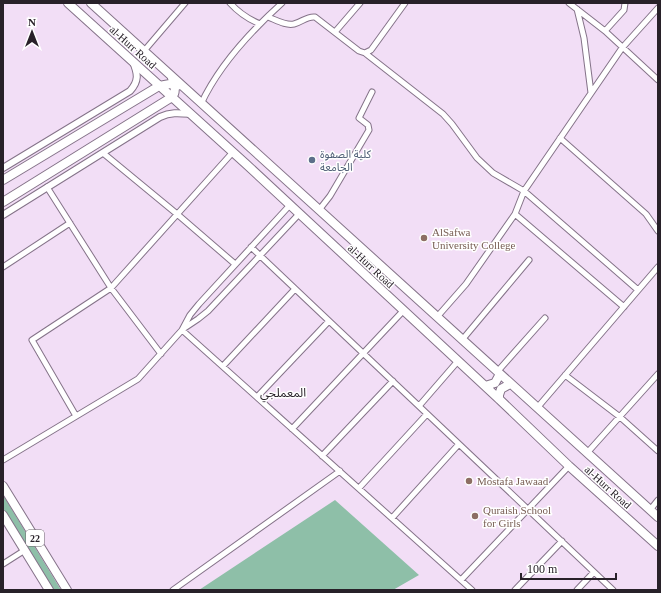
<svg xmlns="http://www.w3.org/2000/svg" width="661" height="593" viewBox="0 0 661 593" font-family="'Times New Roman','Noto Sans Arabic',serif">
  <style>
    .green { fill: #8ebfa8 }
    .lines { fill: none; stroke-linecap: round; stroke-linejoin: round }
    .minor-casing { stroke: #857389; stroke-width: 7 }
    .tertiary-casing { stroke: #857389; stroke-width: 8 }
    .primary-casing { stroke: #857389; stroke-width: 10 }
    .trunk-casing { stroke: #857389; stroke-width: 10 }
    .minor { stroke: #fff; stroke-width: 5 }
    .tertiary { stroke: #fff; stroke-width: 6 }
    .primary { stroke: #fff; stroke-width: 8 }
    .trunk { stroke: #fff; stroke-width: 8 }
    .service-dot { fill: #5c6f8a; stroke: #fff; stroke-width: 1.5 }
    .education-dot { fill: #8d6e63; stroke: #fff; stroke-width: 1.5 }
    .labels { text-anchor: middle; stroke-width: 3; stroke-linejoin: round; paint-order: stroke }
    .shield { fill: #fff; stroke: #686469; stroke-width: 1 }
    .shield-label { font-size: 10px; font-weight: bold; fill: #282129 }
    .street-label { font-size: 11px; fill: #282129; stroke: #fff }
    .service-label { font-size: 11px; fill: #4e5e75; stroke: #fff; text-anchor: start }
    .education-label { font-size: 11px; fill: #785e54; stroke: #fff; text-anchor: start }
    .neighbourhood-label { font-size: 12px; fill: #282129; stroke: #fff }
  </style>
  <rect width="100%" height="100%" fill="#f2def6"/>
  <!-- green -->
  <path class="green" d="M 3,495 L 61,590 L 54,590 L 3,508 Z
    M 335,500 L 419,575 L 393,590 L 199,590 Z"/>
  <g class="lines">
    <defs>
      <path id="minor" d="M 230,3 C 239,13 248,19 260,24
        M 569,3 L 605,31 L 658,80
        M 577,9 L 584,38 L 591,93
        M 268,17 C 276,20 286,26 294,24 C 302,22 307,16 315,17 L 359,51 L 365,53 L 371,50 L 405,3
        M 605,31 L 624,10 L 625,3
        M 335,32 L 360,3
        M 144,51 L 185,3
        M 365,53 L 443,114 L 452,124 L 477,158 L 493,173 L 524,191 L 638,290
        M 201,104 C 219,65 251,31 282,3
        M 560,138 L 646,214 L 658,231
        M 103,153 L 177,214 L 235,264
        M 47,187 L 111,288 L 161,354
        M 319,210 L 330,196 L 369,130 L 368,125 L 359,118 L 372,92
        M 515,214 L 624,307
        M 251,247 L 613,590
        M 3,267 L 70,223
        M 437,317 L 466,284 L 515,214 L 524,191 L 622,48 L 658,8
        M 183,329 L 198,319 L 208,311 L 299,214
        M 182,330 L 472,590
        M 462,340 L 529,260
        M 223,366 L 295,289
        M 497,372 L 545,318
        M 565,375 L 620,417 L 658,451
        M 257,397 L 329,321
        M 419,406 L 458,361
        M 537,408 L 658,267
        M 76,416 L 32,340 L 111,288 L 233,152
        M 292,429 L 403,311
        M 587,453 L 658,374
        M 322,456 L 393,381
        M 3,460 L 138,379 L 182,330 L 190,315 L 199,304 L 290,205
        M 359,488 L 427,414
        M 650,510 L 658,500
        M 392,518 L 459,444
        M 3,564 L 25,550
        M 461,580 L 569,466
        M 173,590 L 340,471
        M 515,590 L 562,541
        M 577,590 L 594,572"/>
      <path id="tertiary" d="M 3,168 L 130,91 C 139,81 138,74 133,62
        M 3,215 L 160,117 C 171,112 179,113 191,114"/>
      <path id="primary" d="M 68,3 L 246,164 L 499,399 L 569,466 L 658,546
        M 91,3 L 658,517
        M 3,180 L 159,86 L 170,84 L 177,86
        M 3,202 L 172,97 C 177,92 174,85 172,78
        M 485,386 L 495,383 L 500,374
        M 499,399 L 499,395 L 501,389 L 510,384"/>
      <path id="trunk" d="M 3,486 L 67,590
        M 3,515 L 49,590"/>
    </defs>
    <!-- minor casing -->
    <use href="#minor" class="minor-casing"/>
    <!-- tertiary casing -->
    <use href="#tertiary" class="tertiary-casing"/>
    <!-- primary casing -->
    <use href="#primary" class="primary-casing"/>
    <!-- trunk casing -->
    <use href="#trunk" class="trunk-casing"/>
    <!-- minor -->
    <use href="#minor" class="minor"/>
    <!-- tertiary -->
    <use href="#tertiary" class="tertiary"/>
    <!-- primary -->
    <use href="#primary" class="primary"/>
    <!-- trunk -->
    <use href="#trunk" class="trunk"/>
  </g>
  <!-- markers -->
  <circle class="service-dot" cx="312" cy="160" r="4"/>
  <g class="education-dot">
    <circle cx="424" cy="238" r="4"/>
    <circle cx="469" cy="481" r="4"/>
    <circle cx="475" cy="516" r="4"/>
  </g>
  <g class="labels">
    <!-- shield labels -->
    <rect class="shield" x="26" y="530" width="18" height="16" rx="3"/>
    <g class="shield-label">
      <text x="35" y="542">22</text>
    </g>
    <!-- street labels -->
    <g class="street-label">
      <text transform="translate(133 47) rotate(42)" y="4">al-Hurr Road</text>
      <text transform="translate(371 266) rotate(43)" y="4">al-Hurr Road</text>
      <text transform="translate(608 487) rotate(42)" y="4">al-Hurr Road</text>
    </g>
    <!-- service labels -->
    <g class="service-label">
      <text x="320" y="158">كلية الصفوة<tspan x="320" dy="13">الجامعة</tspan></text>
    </g>
    <!-- education labels -->
    <g class="education-label">
      <text x="432" y="236">AlSafwa<tspan x="432" dy="13">University College</tspan></text>
      <text x="477" y="485">Mostafa Jawaad</text>
      <text x="483" y="514">Quraish School<tspan x="483" dy="13">for Girls</tspan></text>
    </g>
    <!-- neighbourhood labels -->
    <g class="neighbourhood-label">
      <text x="283" y="397">المعملجي</text>
    </g>
  </g>
  <!-- border -->
  <rect width="661" height="593" fill="none" stroke="#282129" stroke-width="8"/>
  <!-- north arrow -->
  <g transform="translate(32 32)" stroke="#ffffff" stroke-width="3" paint-order="stroke">
  <path d="M0-3L7 15L0 10L-7 15Z" fill="#282129"/>
  <text y="-6" font-size="11" font-weight="bold" text-anchor="middle" fill="#282129">N</text>
  </g>
  <!-- scale -->
  <path d="M521 573v6h95v-6" fill="none" stroke="#282129" stroke-width="2"/>
  <text x="527" y="573" font-size="12" fill="#282129" stroke="#ffffff" stroke-width="3" paint-order="stroke">100 m</text>
</svg>
